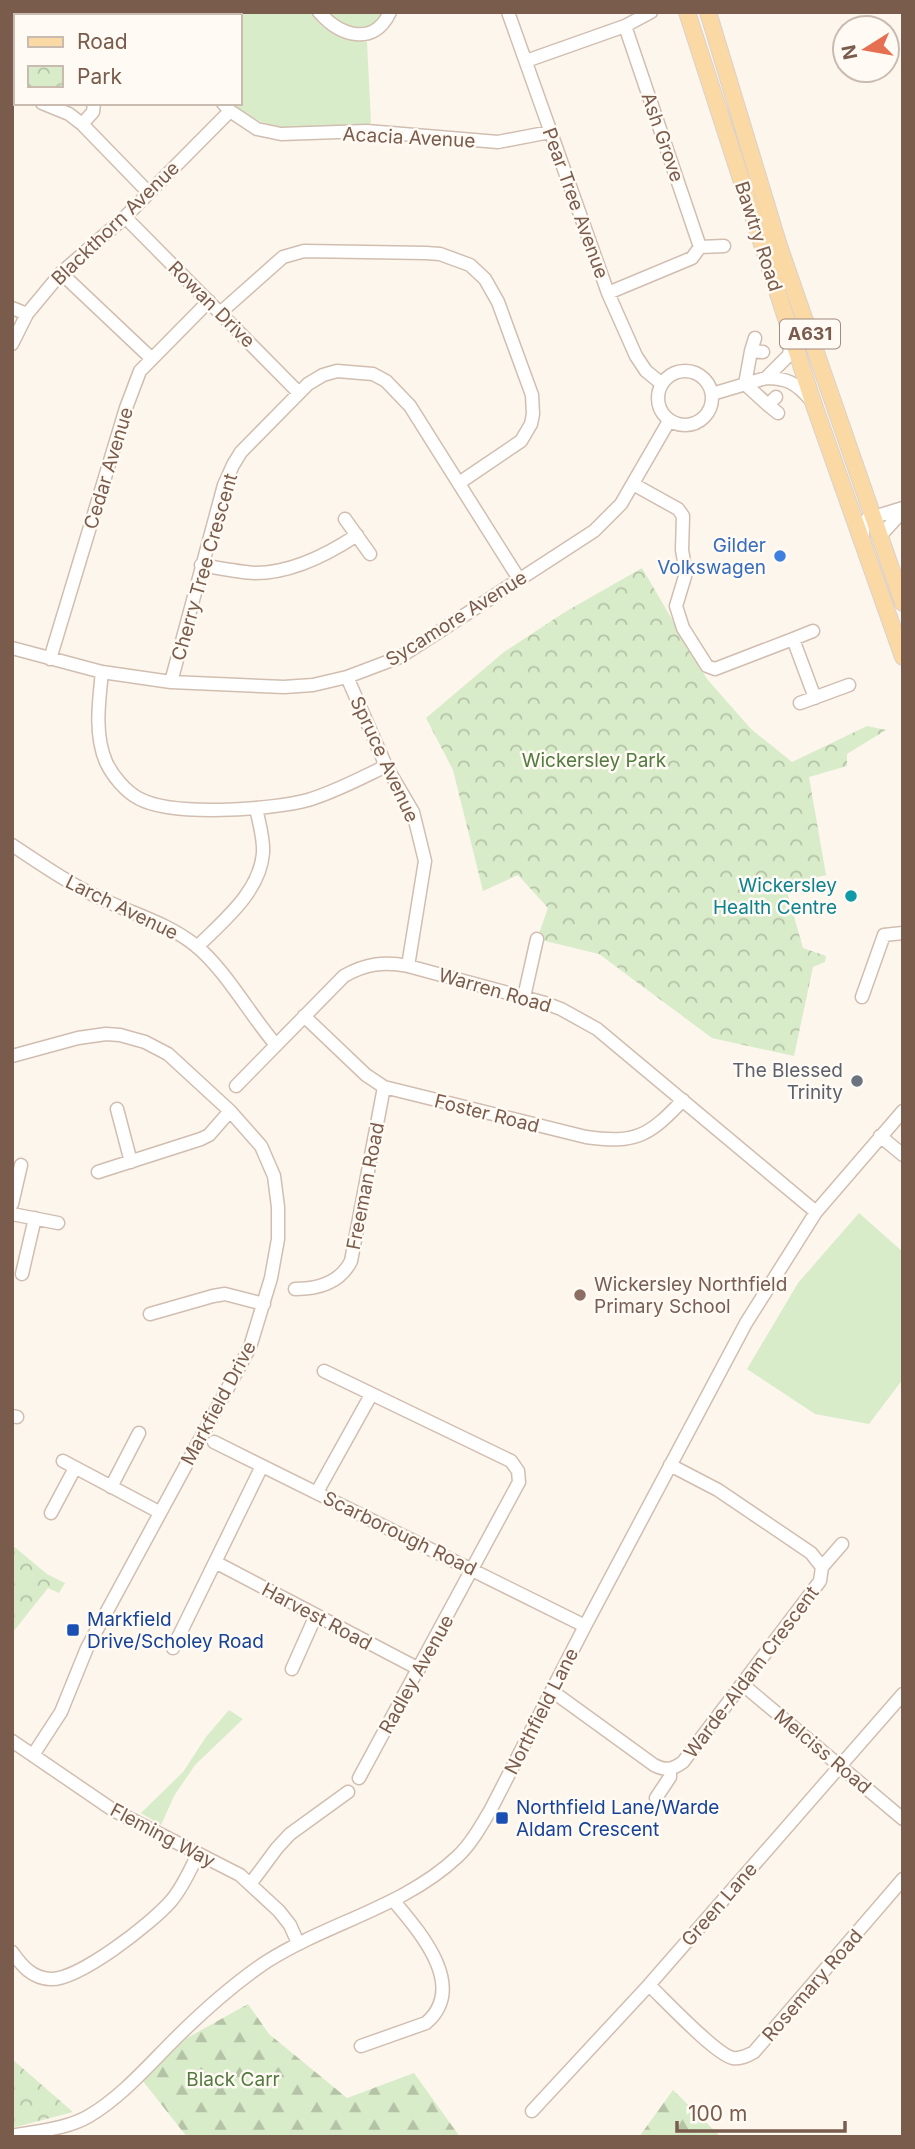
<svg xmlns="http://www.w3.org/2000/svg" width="915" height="2149" viewBox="0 0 915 2149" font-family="Inter,sans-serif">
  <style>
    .grass { fill: #d8ecc9 }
    .forest { fill: url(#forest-firs) }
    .park { fill: url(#park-crowns) }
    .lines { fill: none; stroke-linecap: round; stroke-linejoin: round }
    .minor-casing { stroke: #d1beb0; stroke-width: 15 }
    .major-casing { stroke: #dad1cd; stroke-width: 18 }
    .minor { stroke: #fff; stroke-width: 12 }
    .major { stroke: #fbd9a5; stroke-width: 16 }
    .shop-dot { fill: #3f7fe0; stroke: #fffaf3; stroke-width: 2.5 }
    .culture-dot { fill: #0f9aa8; stroke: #fffaf3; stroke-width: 2.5 }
    .worship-dot { fill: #6b7280; stroke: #fffaf3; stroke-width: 2.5 }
    .education-dot { fill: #8d6e63; stroke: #fffaf3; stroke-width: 2.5 }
    .transit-dot { fill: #1a4fb4; stroke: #fffaf3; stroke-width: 2.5 }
    .labels { text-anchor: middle; stroke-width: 5; stroke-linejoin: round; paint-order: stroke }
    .shield { fill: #fffaf3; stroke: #a28b7f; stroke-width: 2 }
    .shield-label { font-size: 18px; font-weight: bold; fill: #7a5c4d }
    .street-label { font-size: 19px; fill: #7a5c4d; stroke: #fffaf3 }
    .shop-label { font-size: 19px; fill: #366cbe; stroke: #fffaf3; text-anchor: end }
    .park-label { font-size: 19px; fill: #537a41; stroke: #fffaf3 }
    .culture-label { font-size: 19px; fill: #0d838f; stroke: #fffaf3; text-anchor: end }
    .worship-label { font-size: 19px; fill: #5b616d; stroke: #fffaf3; text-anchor: end }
    .education-label { font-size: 19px; fill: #785e54; stroke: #fffaf3; text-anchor: start }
    .transit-label { font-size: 19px; fill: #164399; stroke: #fffaf3; text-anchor: start }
  </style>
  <defs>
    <pattern id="forest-firs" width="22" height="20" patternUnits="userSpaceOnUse" patternTransform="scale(1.75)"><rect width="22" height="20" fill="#d8ecc9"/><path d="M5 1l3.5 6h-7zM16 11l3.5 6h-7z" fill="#b4c2a5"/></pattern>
    <pattern id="park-crowns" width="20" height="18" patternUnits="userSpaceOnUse" patternTransform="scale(1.75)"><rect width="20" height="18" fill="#d8ecc9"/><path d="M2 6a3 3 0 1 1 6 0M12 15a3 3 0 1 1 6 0" fill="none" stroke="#b4c2a5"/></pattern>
  </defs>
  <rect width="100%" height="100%" fill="#fdf6ec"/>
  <!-- grass -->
  <path class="grass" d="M 212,12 L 311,12 C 323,34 344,39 367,42 L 371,122 L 368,125 C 323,127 267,139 233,103 L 240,103 L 240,16 L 212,16 Z
    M 325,12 L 386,12 L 369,29 C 350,29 339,24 325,12 Z
    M 859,1213 L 903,1252 L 903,1379 L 869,1424 L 815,1414 L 747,1369 L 798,1283 Z
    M 229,1710 L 243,1719 L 195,1765 L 174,1796 L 161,1825 L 141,1813 L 183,1772 L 206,1737 Z"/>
  <!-- forest -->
  <path class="forest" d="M 248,2004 L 269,2034 L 347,2098 L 414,2073 L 460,2137 L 187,2137 L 142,2080 L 187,2038 Z
    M 673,2090 L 721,2137 L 639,2137 Z"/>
  <!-- park -->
  <path class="park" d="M 642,568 L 707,679 L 751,729 L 792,762 L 867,726 L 886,730 L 847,754 L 847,766 L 809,777 L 826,875 L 785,885 L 803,948 L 826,956 L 825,962 L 813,967 L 794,1056 L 712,1038 L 599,954 L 537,939 L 548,908 L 518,875 L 483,891 L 453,770 L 426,718 L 504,652 L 565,612 Z
    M 12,1545 L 47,1574 L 65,1583 L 59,1593 L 48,1588 L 13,1632 Z
    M 12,2059 L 73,2112 L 12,2128 Z"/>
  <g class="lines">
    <defs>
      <path id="minor" d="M 319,12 C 340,36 374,47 390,12
        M 508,12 L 608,293 L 636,356 L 646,371 L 662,384
        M 207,16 L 208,12
        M 625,26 L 700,247
        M 526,61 L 625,26 L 651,12
        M 12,95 L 16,96
        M 42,103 L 69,114 L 82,124 L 148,192
        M 223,103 L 230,111 L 257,129 L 281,134 L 367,131 L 498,142 L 550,132
        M 82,124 L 93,112 L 94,103
        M 125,217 L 299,393
        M 61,273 L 152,359
        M 608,293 L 692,258 L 700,247 L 724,246
        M 12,308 L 27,314
        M 221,312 L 283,257 L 304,251 L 426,253 L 440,254 L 470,265 L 485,279 L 498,302 L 532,395 L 533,414 L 531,424 L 521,441 L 459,483
        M 755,338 L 751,351 L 763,352
        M 791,339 L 789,355 L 766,378 C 787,378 796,383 810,399
        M 12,344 L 27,314 L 61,273 L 125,217 L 230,111
        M 751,351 L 745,384 L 768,405
        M658 398a27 27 0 1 1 54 0a27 27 0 1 1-54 0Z
        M 712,394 L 766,378
        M 776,397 L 768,405 L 778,413
        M 633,484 L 678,509 L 683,516 L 682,550 L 686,573 L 676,606 L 683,628 L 707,666 L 715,669 L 793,639 L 815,698
        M 345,519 L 370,554
        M 880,536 L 903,511
        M 863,537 L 863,528 L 867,519 L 903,508
        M 201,565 C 219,568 238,572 255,573 C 292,573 327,555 357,535
        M 793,639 L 813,631
        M 12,648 L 102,672 L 171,682 L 284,687 L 313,685 L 347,677 L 400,657 L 594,531 L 621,504 L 669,421
        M 50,659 L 126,408 L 140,371 L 209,301
        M 102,672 C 99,701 94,734 106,762 C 112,775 125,791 138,798 C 171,817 271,810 308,800 C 335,792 361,778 386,766
        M 347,677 L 386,766 L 413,812 L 425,861 L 408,966
        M 171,682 L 224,485 L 233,465 L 241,452 L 308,384 L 323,375 L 337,371 L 373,374 L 386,381 L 410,406 L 519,579
        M 800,703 L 849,685
        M 12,845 C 42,865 71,885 104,900 C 136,915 167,923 195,945 C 225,969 250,1015 276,1045
        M 197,947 C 223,921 260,892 263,853 C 264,838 259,823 256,808
        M 524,997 L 537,939
        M 862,997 L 884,935 L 903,933
        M 304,1016 L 366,1075 L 384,1087 L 586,1137 C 636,1144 649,1136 683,1100
        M 12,1056 L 78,1038 L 106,1034 L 120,1035 L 145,1042 L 168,1054 L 230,1111 L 261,1146 L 274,1176 L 278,1207 L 278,1239 L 271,1278 L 250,1347 L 87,1648 L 61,1712 L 33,1755
        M 236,1086 L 344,976 C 365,964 384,961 408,966 L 545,1003 L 561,1009 L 597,1029 L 816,1212
        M 117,1109 L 131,1162
        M 880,1136 L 903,1155
        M 98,1172 L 201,1139 L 209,1135 L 230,1111
        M 12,1204 L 21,1165
        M 12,1214 L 58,1223
        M 22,1274 L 35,1218
        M 295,1289 C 317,1289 340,1283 351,1261 L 384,1087
        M 150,1314 L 213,1296 L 225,1294 L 264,1304
        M 324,1371 L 511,1461 L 518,1471 L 519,1482 L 359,1778
        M 12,1416 L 17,1417
        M 214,1442 L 585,1626
        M 63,1461 L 159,1512
        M 111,1487 L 139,1433
        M 317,1492 L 371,1395
        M 51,1513 L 75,1468
        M 215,1562 L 419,1669
        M 822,1567 L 842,1544
        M 173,1648 L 262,1466
        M 292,1669 L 316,1615
        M 742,1684 L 903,1819
        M 552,1691 L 654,1765 C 666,1771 672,1770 683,1762 L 820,1581 L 822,1567 L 811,1553 L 718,1490 L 670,1465
        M 12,1741 L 113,1810 L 240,1875 L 279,1911 L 290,1925 L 298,1943
        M 656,1798 L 670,1777 L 670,1770
        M 251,1883 L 277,1848 L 290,1834 L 348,1792
        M 12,1952 C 22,1966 32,1978 50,1979 C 78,1981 152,1923 171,1901 C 183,1887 190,1870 198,1854
        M 649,1985 C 664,1999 716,2055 733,2058 C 741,2059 747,2056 754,2052 L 903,1879
        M 361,2046 L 426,2023 C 469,1986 418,1930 393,1900
        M 532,2111 L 649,1985 L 903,1694
        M 12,2136 C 37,2131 67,2129 89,2116 C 121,2097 147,2067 173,2041 C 202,2012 232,1985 266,1962 C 327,1923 404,1907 457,1857 C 471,1844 481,1826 491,1809 L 585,1626 L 746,1323 L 816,1212 L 903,1111"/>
      <path id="major" d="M 687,12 L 814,405 L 903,657
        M 708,12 L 779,246 L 903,603"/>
    </defs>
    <!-- minor casing -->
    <use href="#minor" class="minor-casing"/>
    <!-- major casing -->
    <use href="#major" class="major-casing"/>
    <!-- minor -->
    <use href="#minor" class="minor"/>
    <!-- major -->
    <use href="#major" class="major"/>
  </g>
  <!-- markers -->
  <circle class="shop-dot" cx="780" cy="556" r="7"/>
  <circle class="culture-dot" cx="851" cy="896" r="7"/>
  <circle class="worship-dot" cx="857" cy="1081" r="7"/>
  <circle class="education-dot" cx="580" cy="1295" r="7"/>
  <g class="transit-dot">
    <rect x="66" y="1623" width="14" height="14" rx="3.5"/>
    <rect x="495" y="1811" width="14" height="14" rx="3.5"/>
  </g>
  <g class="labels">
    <!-- shield labels -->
    <rect class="shield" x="780" y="319.5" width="60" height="29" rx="5"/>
    <g class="shield-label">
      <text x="810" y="340">A631</text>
    </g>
    <!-- street labels -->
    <g class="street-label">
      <text transform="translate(409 137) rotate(3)" y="7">Acacia Avenue</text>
      <text transform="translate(663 137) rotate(71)" y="7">Ash Grove</text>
      <text transform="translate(576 203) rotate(70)" y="7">Pear Tree Avenue</text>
      <text transform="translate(115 223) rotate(-44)" y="7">Blackthorn Avenue</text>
      <text transform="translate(759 236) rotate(72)" y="7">Bawtry Road</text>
      <text transform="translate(212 304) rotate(45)" y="7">Rowan Drive</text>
      <text transform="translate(108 468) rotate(-73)" y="7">Cedar Avenue</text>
      <text transform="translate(204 567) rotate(-74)" y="7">Cherry Tree Crescent</text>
      <text transform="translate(456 618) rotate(-32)" y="7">Sycamore Avenue</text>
      <text transform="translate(385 759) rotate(65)" y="7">Spruce Avenue</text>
      <text transform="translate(122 907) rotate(26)" y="7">Larch Avenue</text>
      <text transform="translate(495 990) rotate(16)" y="7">Warren Road</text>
      <text transform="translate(487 1113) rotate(14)" y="7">Foster Road</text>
      <text transform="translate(365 1186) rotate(-79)" y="7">Freeman Road</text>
      <text transform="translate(218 1403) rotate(-62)" y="7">Markfield Drive</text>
      <text transform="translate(400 1533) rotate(26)" y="7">Scarborough Road</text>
      <text transform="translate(317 1616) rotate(28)" y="7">Harvest Road</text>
      <text transform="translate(751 1672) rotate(-53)" y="7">Warde-Aldam Crescent</text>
      <text transform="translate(416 1674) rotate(-61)" y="7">Radley Avenue</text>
      <text transform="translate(541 1711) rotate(-63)" y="7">Northfield Lane</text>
      <text transform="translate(823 1751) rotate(40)" y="7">Melciss Road</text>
      <text transform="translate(163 1835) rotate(28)" y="7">Fleming Way</text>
      <text transform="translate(719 1904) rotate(-49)" y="7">Green Lane</text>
      <text transform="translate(812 1985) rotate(-49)" y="7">Rosemary Road</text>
    </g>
    <!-- shop labels -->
    <g class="shop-label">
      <text x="766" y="552">Gilder<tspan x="766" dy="22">Volkswagen</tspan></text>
    </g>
    <!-- park labels -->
    <g class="park-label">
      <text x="594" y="767">Wickersley Park</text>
      <text x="233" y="2086">Black Carr</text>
    </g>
    <!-- culture labels -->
    <g class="culture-label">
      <text x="837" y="892">Wickersley<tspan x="837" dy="22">Health Centre</tspan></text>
    </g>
    <!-- worship labels -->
    <g class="worship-label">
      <text x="843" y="1077">The Blessed<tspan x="843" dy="22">Trinity</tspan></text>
    </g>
    <!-- education labels -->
    <g class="education-label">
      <text x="594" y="1291">Wickersley Northfield<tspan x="594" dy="22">Primary School</tspan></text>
    </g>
    <!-- transit labels -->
    <g class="transit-label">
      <text x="87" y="1626">Markfield<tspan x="87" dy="22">Drive/Scholey Road</tspan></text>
      <text x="516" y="1814">Northfield Lane/Warde<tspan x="516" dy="22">Aldam Crescent</tspan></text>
    </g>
  </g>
  <!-- border -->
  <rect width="915" height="2149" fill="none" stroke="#7a5c4d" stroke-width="28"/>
  <!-- legend -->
  <rect x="14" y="14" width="228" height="91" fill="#fffaf3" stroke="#cabbb1" stroke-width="2"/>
  <rect x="28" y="37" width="35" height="10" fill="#fbd9a5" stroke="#cabbb1" stroke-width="2"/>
  <text x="77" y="49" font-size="21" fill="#7a5c4d">Road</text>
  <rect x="28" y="66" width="35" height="21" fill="url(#park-crowns)" stroke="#cabbb1" stroke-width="2"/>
  <text x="77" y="84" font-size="21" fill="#7a5c4d">Park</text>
  <!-- north arrow -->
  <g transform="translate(866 49) rotate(259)"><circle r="33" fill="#fffaf3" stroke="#cabbb1" stroke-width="2"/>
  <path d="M0-5L12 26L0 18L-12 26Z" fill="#e76f51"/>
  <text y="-10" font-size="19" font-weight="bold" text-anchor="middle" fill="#7a5c4d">N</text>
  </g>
  <!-- scale -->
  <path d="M677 2121v10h168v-10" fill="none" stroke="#7a5c4d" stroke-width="3.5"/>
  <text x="688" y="2121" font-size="21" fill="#7a5c4d" stroke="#fffaf3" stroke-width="5" paint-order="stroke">100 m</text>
</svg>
